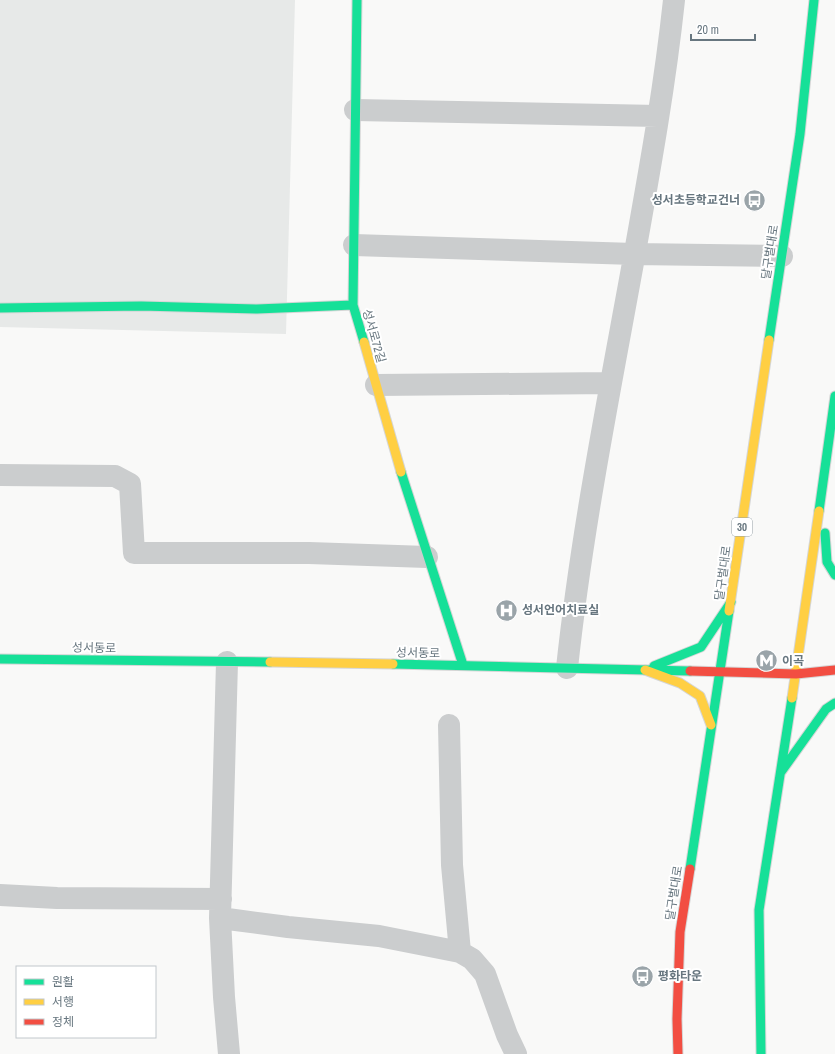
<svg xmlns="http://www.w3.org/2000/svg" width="835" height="1054" viewBox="0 0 835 1054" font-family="'Archivo Narrow','Noto Sans KR',sans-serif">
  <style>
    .built { fill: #e7e9e8 }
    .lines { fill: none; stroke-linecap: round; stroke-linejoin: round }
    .fast-casing { stroke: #d5d6d6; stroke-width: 11 }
    .slow-casing { stroke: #d5d6d6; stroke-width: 11 }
    .jam-casing { stroke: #d5d6d6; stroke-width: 11 }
    .street { stroke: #cbcdce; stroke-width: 22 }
    .fast { stroke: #16e098; stroke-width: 9 }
    .slow { stroke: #ffcf43; stroke-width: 9 }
    .jam { stroke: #f24e42; stroke-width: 9 }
    .labels { text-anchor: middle; stroke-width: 4; stroke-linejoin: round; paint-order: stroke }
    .shield { fill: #fff; stroke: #959fa5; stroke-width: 1 }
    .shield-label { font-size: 11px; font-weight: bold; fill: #67767f }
    .poi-label { font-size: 12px; font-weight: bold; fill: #67767f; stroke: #fff; text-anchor: start }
    .street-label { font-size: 12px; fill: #67767f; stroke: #fff }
  </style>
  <rect width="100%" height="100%" fill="#f9f9f8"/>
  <!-- built -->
  <path class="built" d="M 0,0 L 295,0 L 286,334 L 0,327 Z"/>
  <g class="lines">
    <defs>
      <path id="fast" d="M 357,0 L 353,305 L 364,342
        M 0,308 L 141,306 L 257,309 L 353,305
        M 769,340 L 800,134 L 814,0
        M 401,472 L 463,665
        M 819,511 L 835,396
        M 825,533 L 827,562 L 835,575
        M 0,659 L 270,662
        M 393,664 L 690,671
        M 654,666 L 701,647 L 731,602
        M 781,772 L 826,709 L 835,703
        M 690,869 L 729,611
        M 761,1054 L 759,910 L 792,698"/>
      <path id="slow" d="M 364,342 L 401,472
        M 729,611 L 769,340
        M 270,662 L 393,664
        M 645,670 L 680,683 L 700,696 L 711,725
        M 792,698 L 819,511"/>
      <path id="jam" d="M 690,671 L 796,674 L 835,670
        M 678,1054 L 677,1019 L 680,932 L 690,869"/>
    </defs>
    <!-- fast casing -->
    <use href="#fast" class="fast-casing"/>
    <!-- slow casing -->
    <use href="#slow" class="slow-casing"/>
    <!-- jam casing -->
    <use href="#jam" class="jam-casing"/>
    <!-- street -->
    <path class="street" d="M 355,110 L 658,116
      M 354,245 L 634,254 L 782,256
      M 376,385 L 611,383
      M 0,475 L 115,476 L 130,484 L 134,553 L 309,553 L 427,557
      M 227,662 L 220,918 L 224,997 L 229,1054
      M 567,668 C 582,528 610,390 635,252 C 650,168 665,85 674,0
      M 449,725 L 452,865 L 460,952
      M 0,895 L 57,898 L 221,899
      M 220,918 L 288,927 L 379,936 L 460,952 L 472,959 L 485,974 L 507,1035 L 516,1054"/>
    <!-- fast -->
    <use href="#fast" class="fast"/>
    <!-- slow -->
    <use href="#slow" class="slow"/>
    <!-- jam -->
    <use href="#jam" class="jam"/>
  </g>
  <!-- icons -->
  <defs>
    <symbol id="bus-disc" viewBox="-11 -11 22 22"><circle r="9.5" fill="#9aa4a9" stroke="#fff"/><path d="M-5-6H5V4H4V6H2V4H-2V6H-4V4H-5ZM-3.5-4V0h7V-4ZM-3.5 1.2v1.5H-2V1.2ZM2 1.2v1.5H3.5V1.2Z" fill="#fff"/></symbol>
    <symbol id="hospital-disc" viewBox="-11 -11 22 22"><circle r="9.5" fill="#9aa4a9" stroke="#fff"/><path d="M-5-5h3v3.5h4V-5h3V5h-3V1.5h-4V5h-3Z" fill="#fff"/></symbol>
    <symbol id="metro-disc" viewBox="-11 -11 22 22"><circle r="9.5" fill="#9aa4a9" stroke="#fff"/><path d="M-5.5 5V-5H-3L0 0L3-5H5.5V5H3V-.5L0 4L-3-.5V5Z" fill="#fff"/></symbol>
  </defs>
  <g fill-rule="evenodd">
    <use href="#bus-disc" x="742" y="188" width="25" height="25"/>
    <use href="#hospital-disc" x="494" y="598" width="25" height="25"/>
    <use href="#metro-disc" x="754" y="648" width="25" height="25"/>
    <use href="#bus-disc" x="630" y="964" width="25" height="25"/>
  </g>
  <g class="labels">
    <!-- shield labels -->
    <rect class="shield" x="732" y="518" width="20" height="18" rx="3"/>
    <g class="shield-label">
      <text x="742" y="531">30</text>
    </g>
    <!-- poi labels -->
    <g class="poi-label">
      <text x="740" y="204" text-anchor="end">성서초등학교건너</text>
      <text x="522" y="614">성서언어치료실</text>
      <text x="782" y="665">이곡</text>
      <text x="658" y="980">평화타운</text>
    </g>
    <!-- street labels -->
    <g class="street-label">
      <text transform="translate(770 252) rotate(-81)" y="4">달구벌대로</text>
      <text transform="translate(374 336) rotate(74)" y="4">성서로72길</text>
      <text transform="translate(723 573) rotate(-82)" y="4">달구벌대로</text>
      <text transform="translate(94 648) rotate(1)" y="4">성서동로</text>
      <text transform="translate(418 653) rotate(1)" y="4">성서동로</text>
      <text transform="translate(674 893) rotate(-81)" y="4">달구벌대로</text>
    </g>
  </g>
  <!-- legend -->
  <rect x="16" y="966" width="140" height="72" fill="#ffffff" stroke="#c2c8cc"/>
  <rect x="24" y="979" width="20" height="6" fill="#16e098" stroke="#c2c8cc"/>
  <text x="52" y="986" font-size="12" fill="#67767f">원활</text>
  <rect x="24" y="999" width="20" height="6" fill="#ffcf43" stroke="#c2c8cc"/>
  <text x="52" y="1006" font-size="12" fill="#67767f">서행</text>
  <rect x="24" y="1019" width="20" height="6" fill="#f24e42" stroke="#c2c8cc"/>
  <text x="52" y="1026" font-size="12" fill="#67767f">정체</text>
  <!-- scale -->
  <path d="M691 34v6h64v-6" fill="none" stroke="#67767f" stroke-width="2"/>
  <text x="697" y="34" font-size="12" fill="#67767f" stroke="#ffffff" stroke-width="3" paint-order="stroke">20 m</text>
</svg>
